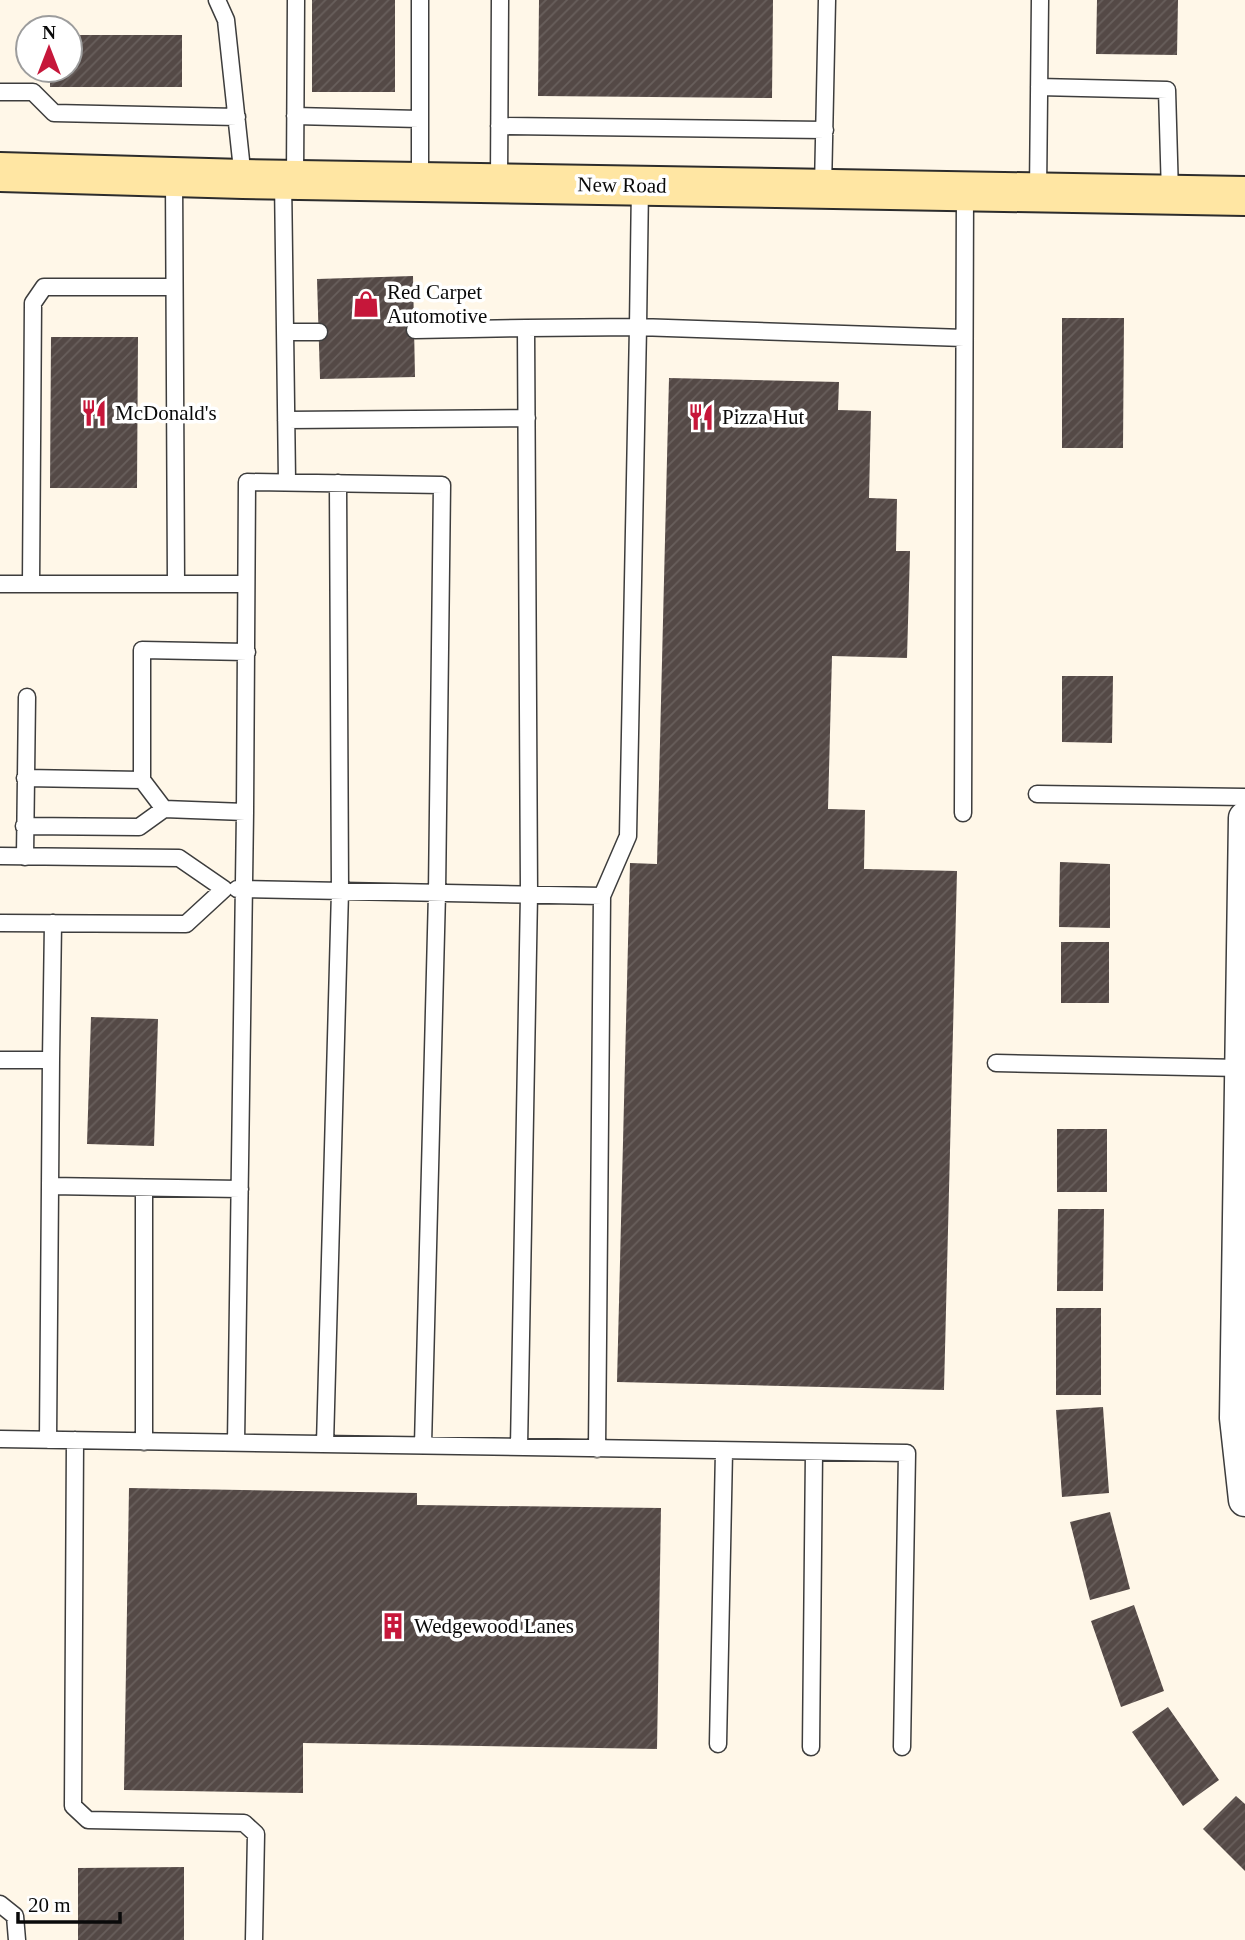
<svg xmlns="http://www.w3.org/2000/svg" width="1245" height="1940" viewBox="0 0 1245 1940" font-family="Georgia,serif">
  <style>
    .building { fill: url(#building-hatch) }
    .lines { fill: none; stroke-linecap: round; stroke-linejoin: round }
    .lane-casing { stroke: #3d3d3d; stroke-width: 19 }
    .street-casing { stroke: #3d3d3d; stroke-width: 35 }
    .secondary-casing { stroke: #2c2c2c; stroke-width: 42 }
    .lane { stroke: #fff; stroke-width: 16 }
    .street { stroke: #fff; stroke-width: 32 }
    .secondary { stroke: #ffe6a3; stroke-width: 38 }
    .labels { text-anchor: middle; stroke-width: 7; stroke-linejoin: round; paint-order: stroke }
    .street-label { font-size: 21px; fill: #0a0a0a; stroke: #fff }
    .poi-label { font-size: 21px; fill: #0a0a0a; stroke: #fff; text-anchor: start }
  </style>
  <defs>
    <pattern id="building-hatch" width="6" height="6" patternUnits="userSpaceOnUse" patternTransform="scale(1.75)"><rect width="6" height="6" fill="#544946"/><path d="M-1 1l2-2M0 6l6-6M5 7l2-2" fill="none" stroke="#685f5c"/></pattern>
  </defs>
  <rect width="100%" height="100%" fill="#fff7e8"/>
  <!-- building -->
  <path class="building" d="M 312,0 L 395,0 L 395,92 L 312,92 Z
    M 539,0 L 773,0 L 772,98 L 538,96 Z
    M 1097,0 L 1178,0 L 1177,55 L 1096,54 Z
    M 70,35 L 182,35 L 182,87 L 50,87 L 50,70 L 70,70 Z
    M 413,276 L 415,377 L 320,379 L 317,279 Z
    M 1062,318 L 1124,318 L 1123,448 L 1062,448 Z
    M 51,337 L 138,337 L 137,488 L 50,488 Z
    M 669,378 L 839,382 L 838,410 L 871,411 L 869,498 L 897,499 L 896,551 L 910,551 L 907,658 L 832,656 L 828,809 L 865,810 L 864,869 L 957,871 L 944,1390 L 617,1382 L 630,863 L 657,864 Z
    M 1062,676 L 1113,676 L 1112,743 L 1062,742 Z
    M 1060,862 L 1110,864 L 1110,928 L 1059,927 Z
    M 1061,942 L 1109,942 L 1109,1003 L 1061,1003 Z
    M 91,1017 L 158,1019 L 154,1146 L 87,1144 Z
    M 1057,1129 L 1107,1129 L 1107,1192 L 1057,1192 Z
    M 1058,1209 L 1104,1209 L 1103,1291 L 1057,1291 Z
    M 1056,1308 L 1101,1308 L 1101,1395 L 1056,1395 Z
    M 1103,1407 L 1109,1493 L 1062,1497 L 1056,1410 Z
    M 129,1488 L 417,1493 L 417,1505 L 661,1508 L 657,1749 L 303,1743 L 303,1793 L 124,1790 Z
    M 1110,1512 L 1130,1589 L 1090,1600 L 1070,1522 Z
    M 1134,1605 L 1164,1691 L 1121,1707 L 1091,1621 Z
    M 1168,1707 L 1219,1780 L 1183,1806 L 1132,1732 Z
    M 1236,1796 L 1245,1804 L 1245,1871 L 1203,1829 Z
    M 184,1867 L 184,1940 L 78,1940 L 78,1868 Z"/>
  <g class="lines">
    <defs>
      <path id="lane" d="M 217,0 L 226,20 L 243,179
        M 420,0 L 420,181
        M 1039,87 L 1167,90 L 1170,194
        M 0,92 L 33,92 L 54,113 L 237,117
        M 295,116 L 419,119
        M 499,126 L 825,130
        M 174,177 L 176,584
        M 283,179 L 287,481
        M 295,179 L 296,0
        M 499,182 L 500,0
        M 640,185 L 638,327 L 964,338
        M 823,188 L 827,0
        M 1038,192 L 1040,0
        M 415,330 L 526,328
        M 285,332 L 319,332
        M 286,420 L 527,418
        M 0,584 L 246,584
        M 31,584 L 33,303 L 44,287 L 174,287
        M 25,778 L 142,780 L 164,809
        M 142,780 L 142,650 L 247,652
        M 1037,794 L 1245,797
        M 963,813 L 965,191
        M 24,826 L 139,827 L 164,809 L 245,812 L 247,482 L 442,485 L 437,893 L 423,1445
        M 0,856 L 179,858 L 224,889 L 186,924 L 0,923
        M 25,857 L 27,697
        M 237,889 L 602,896
        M 0,1060 L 51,1060 L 48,1440
        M 51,1060 L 53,923
        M 996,1063 L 1240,1068
        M 50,1186 L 240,1189
        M 144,1188 L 144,1442
        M 0,1439 L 907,1453 L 902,1747
        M 75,1440 L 73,1806 L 88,1820 L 244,1823 L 256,1834 L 254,1940
        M 236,1443 L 245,812
        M 325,1444 L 340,891 L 338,483
        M 519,1447 L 529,894 L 526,328 L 638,327 L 628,836 L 602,896 L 597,1449
        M 718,1744 L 724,1451
        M 811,1747 L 814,1452
        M 0,1904 L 15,1916 L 17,1940"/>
      <path id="street" d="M 1245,818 L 1236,1418 L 1245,1500"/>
      <path id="secondary" d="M 0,172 L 243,179 L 1245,196"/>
    </defs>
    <!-- lane casing -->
    <use href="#lane" class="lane-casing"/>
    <!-- street casing -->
    <use href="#street" class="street-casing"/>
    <!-- secondary casing -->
    <use href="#secondary" class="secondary-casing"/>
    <!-- lane -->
    <use href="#lane" class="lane"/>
    <!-- street -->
    <use href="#street" class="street"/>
    <!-- secondary -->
    <use href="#secondary" class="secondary"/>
  </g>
  <!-- icons -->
  <defs>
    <symbol id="shop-bare" viewBox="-9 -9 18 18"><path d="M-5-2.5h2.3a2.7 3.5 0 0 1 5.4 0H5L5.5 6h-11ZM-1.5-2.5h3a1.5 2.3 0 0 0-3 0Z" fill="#c6173a" stroke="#fff" stroke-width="2.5" paint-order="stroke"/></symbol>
    <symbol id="restaurant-bare" viewBox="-9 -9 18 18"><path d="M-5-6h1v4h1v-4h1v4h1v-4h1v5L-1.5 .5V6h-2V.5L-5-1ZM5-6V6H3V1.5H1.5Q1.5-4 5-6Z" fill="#c6173a" stroke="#fff" stroke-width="2.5" paint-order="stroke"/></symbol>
    <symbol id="building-bare" viewBox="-9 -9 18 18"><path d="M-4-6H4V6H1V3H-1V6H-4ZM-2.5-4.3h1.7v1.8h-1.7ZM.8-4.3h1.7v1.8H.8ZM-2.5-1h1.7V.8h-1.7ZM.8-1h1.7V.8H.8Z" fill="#c6173a" stroke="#fff" stroke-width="2.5" paint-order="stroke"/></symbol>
  </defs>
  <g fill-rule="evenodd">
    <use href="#shop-bare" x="347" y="285" width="38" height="38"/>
    <use href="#restaurant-bare" x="75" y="394" width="38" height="38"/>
    <use href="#restaurant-bare" x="682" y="398" width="38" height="38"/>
    <use href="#building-bare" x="374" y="1607" width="38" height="38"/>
  </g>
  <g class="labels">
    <!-- street labels -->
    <g class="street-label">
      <text transform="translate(622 185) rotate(1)" y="7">New Road</text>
    </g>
    <!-- poi labels -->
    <g class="poi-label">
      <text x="387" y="299">Red Carpet<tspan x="387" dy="24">Automotive</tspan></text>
      <text x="115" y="420">McDonald's</text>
      <text x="722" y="424">Pizza Hut</text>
      <text x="414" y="1633">Wedgewood Lanes</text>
    </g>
  </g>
  <!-- north arrow -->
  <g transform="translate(49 49)"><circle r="33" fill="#ffffff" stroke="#9d9d9d" stroke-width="2"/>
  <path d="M0-5L12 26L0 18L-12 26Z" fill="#c6173a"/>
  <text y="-10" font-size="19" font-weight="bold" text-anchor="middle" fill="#0a0a0a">N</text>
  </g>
  <!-- scale -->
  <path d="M18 1912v10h102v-10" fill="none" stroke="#0a0a0a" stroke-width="3.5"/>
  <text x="28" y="1912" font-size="21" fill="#0a0a0a" stroke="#ffffff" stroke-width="5" paint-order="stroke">20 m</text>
</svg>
